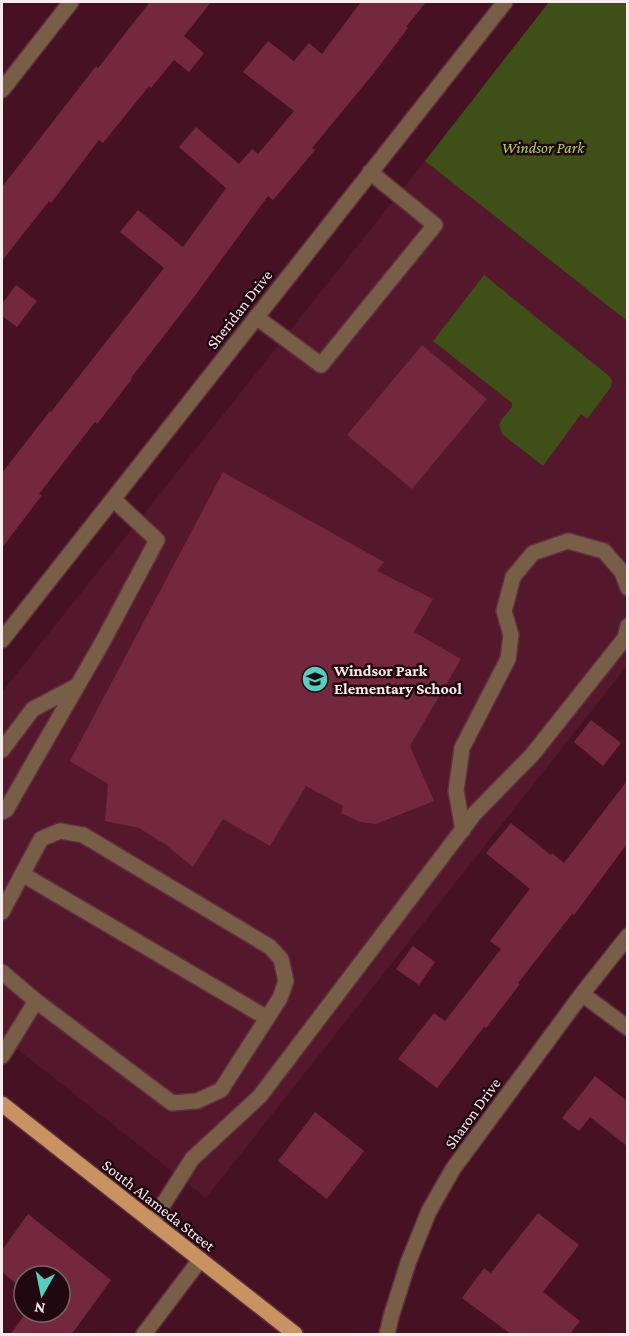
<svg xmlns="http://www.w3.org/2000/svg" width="629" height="1336" viewBox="0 0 629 1336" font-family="'Crimson Pro',serif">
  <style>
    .built { fill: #54172b }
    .green { fill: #3f4f18 }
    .building { fill: #742840 }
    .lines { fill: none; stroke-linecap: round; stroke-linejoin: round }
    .minor-casing { stroke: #5f303f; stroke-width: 18 }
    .major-casing { stroke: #5f303f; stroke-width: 18 }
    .minor { stroke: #785e46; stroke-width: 15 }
    .major { stroke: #c99361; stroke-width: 15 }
    .labels { text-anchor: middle; stroke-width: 5; stroke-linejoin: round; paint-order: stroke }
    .park-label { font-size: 16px; font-style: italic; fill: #b1d268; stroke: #1f080f }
    .street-label { font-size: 16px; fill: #faebee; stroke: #1f080f }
    .poi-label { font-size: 16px; font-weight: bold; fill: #faebee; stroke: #1f080f; text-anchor: start }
  </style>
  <rect width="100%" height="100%" fill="#461223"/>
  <!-- built -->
  <path class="built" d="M 425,161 L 627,321 L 627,666 L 206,1198 L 2,1037 L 2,692 Z"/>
  <!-- green -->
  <path class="green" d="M 549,2 L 627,2 L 627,321 L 425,161 Z
    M 484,275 L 609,376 L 612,381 L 611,387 L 587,419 L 581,414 L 543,466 L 502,434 L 499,425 L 502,419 L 512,407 L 512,403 L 433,341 Z"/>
  <!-- building -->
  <path class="building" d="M 150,2 L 211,2 L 184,36 L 204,53 L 189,72 L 174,60 L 151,88 L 149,86 L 103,143 L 99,140 L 51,203 L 49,201 L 2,261 L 2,187 L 62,110 L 96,66 L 98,68 Z
    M 361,2 L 426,2 L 406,27 L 408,28 L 374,73 L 312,148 L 315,150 L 273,200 L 268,196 L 191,301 L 131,378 L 132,379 L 97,424 L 95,422 L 39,494 L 42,495 L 2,548 L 2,473 L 50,411 L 51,412 L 164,268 L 120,232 L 138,210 L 183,247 L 226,188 L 179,147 L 196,127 L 239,164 L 252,149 L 258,154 L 294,111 L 243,72 L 268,41 L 294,61 L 309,43 L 322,54 Z
    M 16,285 L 37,301 L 17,327 L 2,316 L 2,304 Z
    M 422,345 L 487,399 L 412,489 L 347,435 Z
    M 223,472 L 384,562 L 377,571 L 433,599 L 414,632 L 461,659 L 410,746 L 434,801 L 376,824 L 360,822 L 341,813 L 343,806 L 306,786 L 270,846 L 223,819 L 193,867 L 166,845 L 139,828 L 105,821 L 108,784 L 70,761 Z
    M 591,720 L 621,743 L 603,766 L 574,742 Z
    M 627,781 L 627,844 L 574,915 L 572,914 L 518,983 L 520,984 L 486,1028 L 484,1027 L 437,1088 L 398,1059 L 434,1013 L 445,1021 L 501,949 L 490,941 L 530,889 L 486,853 L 511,823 L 551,855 L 552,853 L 564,863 Z
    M 413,946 L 435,962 L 419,985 L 396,969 Z
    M 595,1076 L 627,1101 L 627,1146 L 590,1117 L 579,1131 L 562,1118 Z
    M 315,1112 L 364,1151 L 327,1199 L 278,1161 Z
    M 538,1213 L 579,1245 L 543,1292 L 580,1321 L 569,1335 L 512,1335 L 462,1298 L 484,1268 L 491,1273 Z
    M 28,1214 L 111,1280 L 71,1335 L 10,1335 L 25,1314 L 23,1312 L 24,1310 L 24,1312 L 60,1312 L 60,1276 L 24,1276 L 24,1290 L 2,1272 L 2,1250 Z"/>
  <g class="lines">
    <defs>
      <path id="minor" d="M 2,90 L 71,2
        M 256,317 L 321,365 L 435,225 L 370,172
        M 2,640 L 505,2
        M 2,750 L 33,709 L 77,686
        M 2,812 L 6,810 L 102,643 L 157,540 L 113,499
        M 463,830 L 456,791 L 462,748 L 508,659 L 511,635 L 504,611 L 513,577 L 533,553 L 568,541 L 604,551 L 622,572 L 628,588
        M 22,874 L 267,1018
        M 2,912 L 41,839 L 60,831 L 83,835 L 270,947 L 281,959 L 286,981 L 280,998 L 221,1090 L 197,1101 L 172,1103 L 36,1001 L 2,972
        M 582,994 L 628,1028
        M 2,1056 L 36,1001
        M 152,1222 L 192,1159 L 260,1096 L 475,813 L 532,755 L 625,638 L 628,626
        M 144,1334 L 200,1260
        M 387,1334 L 391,1317 L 408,1263 L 429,1211 L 453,1169 L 582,994 L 628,936"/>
      <path id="major" d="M 2,1104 L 295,1334"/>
    </defs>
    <!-- minor casing -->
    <use href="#minor" class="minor-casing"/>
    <!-- major casing -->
    <use href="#major" class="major-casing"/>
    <!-- minor -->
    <use href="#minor" class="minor"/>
    <!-- major -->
    <use href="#major" class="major"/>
  </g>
  <!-- icons -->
  <defs>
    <symbol id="school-disc" viewBox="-11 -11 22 22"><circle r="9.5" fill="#59cebf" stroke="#1f080f"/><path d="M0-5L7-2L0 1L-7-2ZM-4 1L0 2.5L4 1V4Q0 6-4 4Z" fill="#111"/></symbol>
  </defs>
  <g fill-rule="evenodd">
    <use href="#school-disc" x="300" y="664" width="30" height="30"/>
  </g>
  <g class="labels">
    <!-- park labels -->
    <g class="park-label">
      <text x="543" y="153">Windsor Park</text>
    </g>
    <!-- street labels -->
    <g class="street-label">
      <text transform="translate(239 309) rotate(-52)" y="6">Sheridan Drive</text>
      <text transform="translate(472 1113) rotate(-54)" y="6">Sharon Drive</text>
      <text transform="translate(159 1205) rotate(38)" y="6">South Alameda Street</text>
    </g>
    <!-- poi labels -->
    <g class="poi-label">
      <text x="334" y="676">Windsor Park<tspan x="334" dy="18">Elementary School</tspan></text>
    </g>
  </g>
  <!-- border -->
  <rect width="629" height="1336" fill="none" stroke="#faebee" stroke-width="6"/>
  <!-- north arrow -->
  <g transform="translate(42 1294) rotate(189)"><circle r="28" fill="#1f080f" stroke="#776368" stroke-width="1.5"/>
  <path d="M0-4.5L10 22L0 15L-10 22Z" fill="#59cebf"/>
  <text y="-9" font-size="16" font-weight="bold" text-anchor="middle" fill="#faebee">N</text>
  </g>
</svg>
